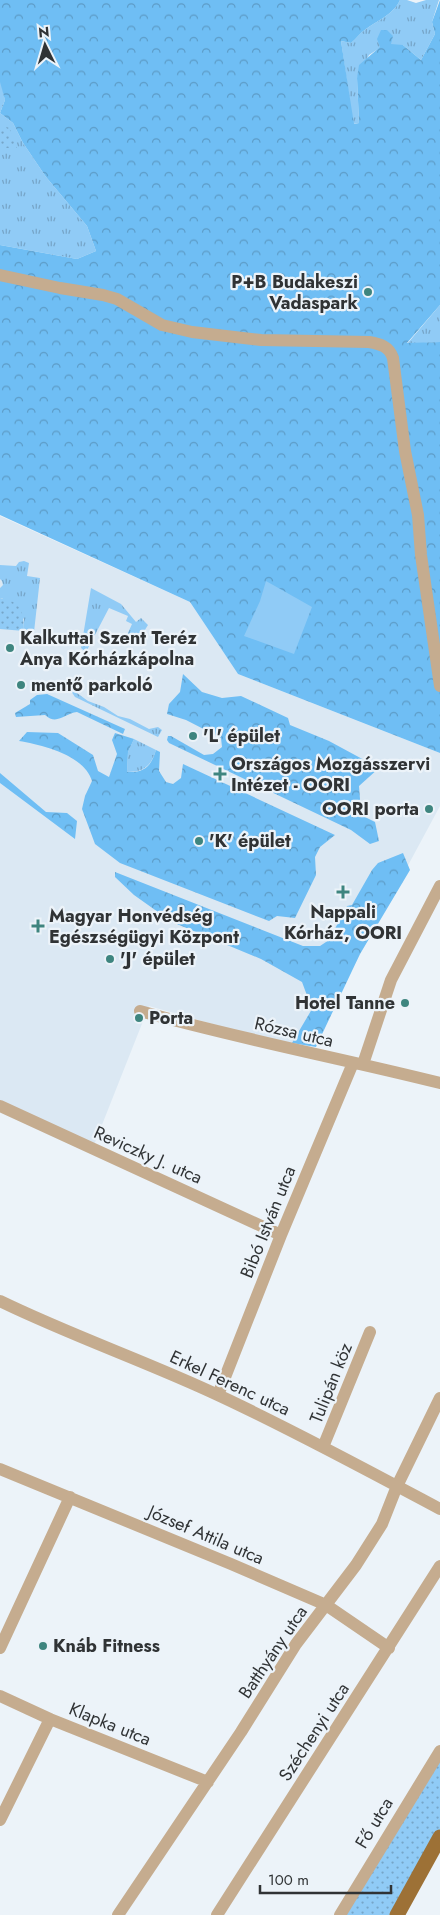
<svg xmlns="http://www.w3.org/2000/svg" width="440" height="1915" viewBox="0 0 440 1915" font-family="Jost,sans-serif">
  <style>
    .built { fill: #dbe8f3 }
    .grass { fill: url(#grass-tufts) }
    .forest { fill: url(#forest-crowns) }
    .park { fill: url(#park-dots) }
    .garden { fill: #90cbf6 }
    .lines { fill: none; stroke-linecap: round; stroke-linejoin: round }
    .minor { stroke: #c5ac8f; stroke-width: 12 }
    .major { stroke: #9d7136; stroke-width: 15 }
    .poi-dot { fill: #3e857f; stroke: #ecf3f9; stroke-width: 2 }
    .labels { text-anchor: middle; stroke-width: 4.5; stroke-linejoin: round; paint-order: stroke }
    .poi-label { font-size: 18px; font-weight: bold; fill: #303335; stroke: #ecf3f9; text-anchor: start }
    .street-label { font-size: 18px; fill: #303335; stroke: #ecf3f9 }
  </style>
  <defs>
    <pattern id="grass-tufts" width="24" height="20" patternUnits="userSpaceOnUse" patternTransform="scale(1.25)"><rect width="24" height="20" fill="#90cbf6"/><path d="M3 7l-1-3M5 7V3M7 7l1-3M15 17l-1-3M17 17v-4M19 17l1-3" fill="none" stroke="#76a5c8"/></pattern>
    <pattern id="forest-crowns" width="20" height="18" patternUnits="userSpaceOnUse" patternTransform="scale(1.25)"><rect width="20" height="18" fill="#6fbef4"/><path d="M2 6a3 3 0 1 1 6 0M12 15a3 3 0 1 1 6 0" fill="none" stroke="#5c9bc6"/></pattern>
    <pattern id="park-dots" width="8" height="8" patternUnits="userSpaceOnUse" patternTransform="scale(1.25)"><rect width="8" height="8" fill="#90cbf6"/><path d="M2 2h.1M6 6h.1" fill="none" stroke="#76a5c8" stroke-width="1.8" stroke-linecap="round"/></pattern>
  </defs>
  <rect width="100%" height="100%" fill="#ecf3f9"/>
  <!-- built -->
  <path class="built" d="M 0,516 L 190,602 L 238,674 L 440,753 L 440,806 L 308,1051 L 149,1006 L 94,1145 L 0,1101 Z"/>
  <!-- grass -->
  <path class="grass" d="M 400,0 L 407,0 L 416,3 L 426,0 L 439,0 L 432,22 L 435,34 L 421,60 L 403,45 L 381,47 L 369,55 L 357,78 L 359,123 L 353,124 L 341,41 L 351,43 C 356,39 360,33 366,29 C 377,21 394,14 400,0 Z
    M 1,81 L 5,100 L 0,113 L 13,123 L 23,143 L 46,177 L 87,226 L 96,251 L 77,259 L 0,245 L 0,82 Z
    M 440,305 L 440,342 L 407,344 Z
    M 24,561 L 29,563 L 27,576 L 40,578 L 34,632 L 24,631 L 24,619 L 2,598 L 0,598 L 0,588 L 3,585 L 2,581 L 0,579 L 0,565 L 16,566 L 19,562 Z
    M 91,588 L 121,604 L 136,622 L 141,618 L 148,625 L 143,633 L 148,637 L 144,644 L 127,635 L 132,624 L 126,621 L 128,616 L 109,608 L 86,652 L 81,648 Z
    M 70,688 L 88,701 L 104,707 L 118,716 L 130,719 L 149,729 L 158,727 L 162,730 L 158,737 L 75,697 L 71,691 Z
    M 134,739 L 156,750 C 151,766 144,772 127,772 L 128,752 Z"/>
  <!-- forest -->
  <path class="forest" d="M 0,0 L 400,0 C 394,14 377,21 366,29 C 360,33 356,39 351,43 L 341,41 L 354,124 L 359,123 L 357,78 L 359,65 L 380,47 L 377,39 L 381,30 L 387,30 L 393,36 L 391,44 L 403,45 L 421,60 L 435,34 L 432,22 L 440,0 L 440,305 L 407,343 L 440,342 L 440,753 L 238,674 L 190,602 L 0,515 L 0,245 L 77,259 L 96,251 L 87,226 L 46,177 L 23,143 L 13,123 L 0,113 L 5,100 L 0,82 Z
    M 183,674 L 202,692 L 222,698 L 241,696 L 288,718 L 290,725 L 329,741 L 379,768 L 359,786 L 360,799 L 355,812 L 375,822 L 379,841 L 370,844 L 351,830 L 169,743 L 167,740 L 168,736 L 171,736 L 204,755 L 213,754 L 222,747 L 221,738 L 186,720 L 167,714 L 169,704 L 180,692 Z
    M 47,694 L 125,729 L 123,734 L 77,712 C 65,713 57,726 45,715 L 16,717 L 15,713 L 30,704 L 30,700 L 37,695 Z
    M 27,732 L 58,733 L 93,755 L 98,771 L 109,777 L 117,754 L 112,740 L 115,733 L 134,739 L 128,752 L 127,772 C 145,773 151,766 156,750 L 160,752 L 159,771 L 166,782 L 173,784 L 181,778 L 183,764 L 335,835 L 320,847 L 315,857 L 316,875 L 295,918 L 277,916 L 269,921 L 120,863 L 95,844 L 82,809 L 85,796 L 92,781 C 84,755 43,745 19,741 Z
    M 0,773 L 46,812 L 67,813 L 77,821 L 75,839 L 0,783 Z
    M 403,853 L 410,870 L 360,954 L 316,1047 L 292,1043 L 312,1009 L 302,982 L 261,959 L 172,922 L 134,895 L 115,877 L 115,872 L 303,946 L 320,946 L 329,940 L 347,906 L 352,905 L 372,870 L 378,863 Z"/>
  <!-- park -->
  <path class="park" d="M 0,124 L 9,128 L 17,148 L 0,148 Z
    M 0,598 C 21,601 24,612 24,631 L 0,629 Z
    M 440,1751 L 440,1837 L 397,1915 L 340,1915 Z"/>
  <!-- garden -->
  <path class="garden" d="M 266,581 L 312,607 L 294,654 L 244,636 L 260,601 Z"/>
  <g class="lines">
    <!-- minor -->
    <path class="minor" d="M 0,275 L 60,288 L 103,295 L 117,299 L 162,325 L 192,332 L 261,340 L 369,342 C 380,344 389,346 393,358 L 405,451 L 418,515 L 421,555 L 440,686
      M 140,1011 C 239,1039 340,1058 440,1083
      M 363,1064 L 391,980 L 440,886
      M 0,1106 L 281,1235
      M 0,1301 C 72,1336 148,1362 220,1396 C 295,1431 367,1470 440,1509
      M 218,1395 L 281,1235 L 353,1063
      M 323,1447 L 370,1332
      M 0,1469 L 231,1564 L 326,1605 L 389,1648
      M 0,1648 L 70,1497
      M 0,1696 L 50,1719 L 208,1782
      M 0,1820 L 50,1719
      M 118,1915 L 241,1732 L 296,1644 L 356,1565 L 382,1524 L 397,1486 L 440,1398
      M 217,1915 L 440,1566
      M 340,1915 L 440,1751"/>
    <!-- major -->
    <path class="major" d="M 397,1915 L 440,1837"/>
  </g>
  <!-- markers -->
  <g class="poi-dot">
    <circle cx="368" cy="292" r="5"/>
    <circle cx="10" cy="648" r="5"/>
    <circle cx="21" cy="685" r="5"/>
    <circle cx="193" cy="736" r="5"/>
    <path d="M217.5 766.5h5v5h5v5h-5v5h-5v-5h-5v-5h5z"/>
    <circle cx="429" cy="809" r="5"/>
    <circle cx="199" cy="841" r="5"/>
    <path d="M340.5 884.5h5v5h5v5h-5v5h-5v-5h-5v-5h5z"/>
    <path d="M35.5 918.5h5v5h5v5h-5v5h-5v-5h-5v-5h5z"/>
    <circle cx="110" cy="959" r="5"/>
    <circle cx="405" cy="1003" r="5"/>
    <circle cx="139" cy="1018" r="5"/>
    <circle cx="43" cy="1646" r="5"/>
  </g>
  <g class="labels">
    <!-- poi labels -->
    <g class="poi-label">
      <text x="358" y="288" text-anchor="end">P+B Budakeszi<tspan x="358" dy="21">Vadaspark</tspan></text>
      <text x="20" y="644">Kalkuttai Szent Teréz<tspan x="20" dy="21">Anya Kórházkápolna</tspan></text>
      <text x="31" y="691">mentő parkoló</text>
      <text x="203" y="742">'L' épület</text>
      <text x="231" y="770">Országos Mozgásszervi<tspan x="231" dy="21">Intézet - OORI</tspan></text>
      <text x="419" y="815" text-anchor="end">OORI porta</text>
      <text x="209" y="847">'K' épület</text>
      <text x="343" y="918" text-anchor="middle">Nappali<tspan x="343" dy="21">Kórház, OORI</tspan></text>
      <text x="49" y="922">Magyar Honvédség<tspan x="49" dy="21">Egészségügyi Központ</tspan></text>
      <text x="120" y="965">'J' épület</text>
      <text x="395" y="1009" text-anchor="end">Hotel Tanne</text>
      <text x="149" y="1024">Porta</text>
      <text x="53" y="1652">Knáb Fitness</text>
    </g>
    <!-- street labels -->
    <g class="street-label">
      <text transform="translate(294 1032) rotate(13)" y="6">Rózsa utca</text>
      <text transform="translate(148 1155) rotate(24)" y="6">Reviczky J. utca</text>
      <text transform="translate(268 1222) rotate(-68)" y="6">Bibó István utca</text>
      <text transform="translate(230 1383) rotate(25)" y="6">Erkel Ferenc utca</text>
      <text transform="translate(331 1383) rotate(-68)" y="6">Tulipán köz</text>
      <text transform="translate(206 1535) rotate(23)" y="6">József Attila utca</text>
      <text transform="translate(273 1652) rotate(-56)" y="6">Batthyány utca</text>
      <text transform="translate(110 1724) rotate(22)" y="6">Klapka utca</text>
      <text transform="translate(314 1732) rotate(-57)" y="6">Széchenyi utca</text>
      <text transform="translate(374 1823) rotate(-59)" y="6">Fő utca</text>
    </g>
  </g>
  <!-- north arrow -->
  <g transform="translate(45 45) rotate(355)" stroke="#ecf3f9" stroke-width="4" paint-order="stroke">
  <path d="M0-4L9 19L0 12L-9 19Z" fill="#303335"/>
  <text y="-8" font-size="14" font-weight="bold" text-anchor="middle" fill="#303335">N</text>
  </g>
  <!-- scale -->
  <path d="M260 1885v8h131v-8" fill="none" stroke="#303335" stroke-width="2.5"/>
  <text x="268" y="1885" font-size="15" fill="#303335" stroke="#ecf3f9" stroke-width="4" paint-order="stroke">100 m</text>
</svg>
